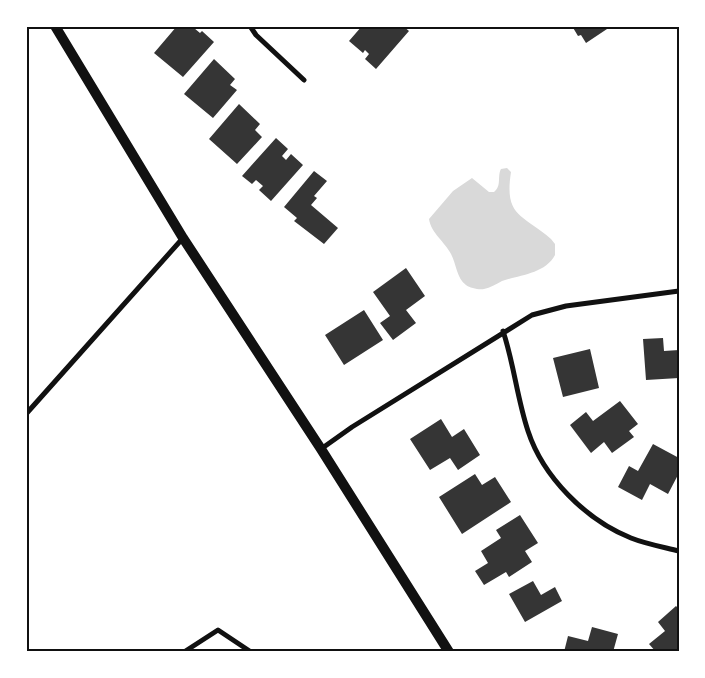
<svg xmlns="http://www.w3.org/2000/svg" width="705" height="678" viewBox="0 0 705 678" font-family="Jost,sans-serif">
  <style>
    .water { fill: #d9d9d9 }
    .building { fill: #353535 }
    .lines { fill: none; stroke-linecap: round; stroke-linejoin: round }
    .minor { stroke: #111; stroke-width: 5 }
    .secondary { stroke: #111; stroke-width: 10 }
    .neatline { fill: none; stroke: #111; stroke-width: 2 }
  </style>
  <rect width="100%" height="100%" fill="#fff"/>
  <!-- water -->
  <path class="water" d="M 507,168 L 511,172 C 504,217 522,214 551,239 L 555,244 L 555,255 C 545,274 519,275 502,281 C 496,284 490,288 484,289 C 479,290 470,288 466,285 C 457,279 456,263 451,254 C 445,242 431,233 429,219 L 453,191 L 472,178 L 489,192 L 494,192 C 502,186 497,176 501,169 Z"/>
  <!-- building -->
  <path class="building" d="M 177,26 L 196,26 L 194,28 L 200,33 L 202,31 L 214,42 L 183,77 L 154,53 Z
    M 362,26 L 403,26 L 409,31 L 376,69 L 365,59 L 369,54 L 365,50 L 363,53 L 349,41 Z
    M 572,26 L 606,26 L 607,29 L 586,43 L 581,35 L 578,36 Z
    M 214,59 L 235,79 L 230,85 L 237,90 L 213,118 L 184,94 Z
    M 239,104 L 260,124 L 255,130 L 262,137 L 237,164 L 209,139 Z
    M 276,138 L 288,149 L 282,156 L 286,160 L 291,154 L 303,165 L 271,201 L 259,190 L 263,186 L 256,180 L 252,184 L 242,176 Z
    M 314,171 L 327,181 L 314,196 L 317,198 L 311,205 L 338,228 L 324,244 L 294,221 L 297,218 L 284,207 Z
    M 406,268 L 425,296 L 406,310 L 416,323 L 393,340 L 380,323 L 390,316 L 373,292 Z
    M 364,310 L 383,340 L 344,365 L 325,335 Z
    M 663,338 L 664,351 L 679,350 L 679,378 L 646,380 L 643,339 Z
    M 590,349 L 599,388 L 563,397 L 553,358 Z
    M 620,401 L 638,424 L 629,431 L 634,437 L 612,453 L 604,442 L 591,453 L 570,425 L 586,412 L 593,421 Z
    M 441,419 L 452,437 L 464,429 L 480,455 L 458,470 L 450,458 L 430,470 L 410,439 Z
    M 653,444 L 679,458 L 679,473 L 668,494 L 650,484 L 642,500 L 618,487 L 629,466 L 638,471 Z
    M 475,474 L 482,485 L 495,477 L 511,502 L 462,534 L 439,497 Z
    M 520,515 L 538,543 L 525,551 L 532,562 L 509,577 L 506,572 L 484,585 L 475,571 L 488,563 L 481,551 L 501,538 L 496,530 Z
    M 533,581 L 541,595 L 555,587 L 562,601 L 525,622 L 509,594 Z
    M 676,606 L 679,609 L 679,652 L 656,652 L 649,644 L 665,631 L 658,622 Z
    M 592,627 L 618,634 L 613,652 L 564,652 L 568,636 L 588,641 Z"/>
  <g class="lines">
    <!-- minor -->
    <path class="minor" d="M 250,26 L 256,35 L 304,80
      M 503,331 C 514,364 517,398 528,431 C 543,477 586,520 631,538 C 646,544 663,547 679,551
      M 26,414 L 183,238
      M 321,449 L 352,427 L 532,315 L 566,306 L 679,291
      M 184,652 L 218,630 L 251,652"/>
    <!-- secondary -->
    <path class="secondary" d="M 55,26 L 183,238 L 321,449 L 449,652"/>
  </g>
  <!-- border -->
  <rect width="705" height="678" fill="none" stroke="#ffffff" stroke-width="55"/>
  <rect x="28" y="28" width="650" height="622" class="neatline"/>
</svg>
